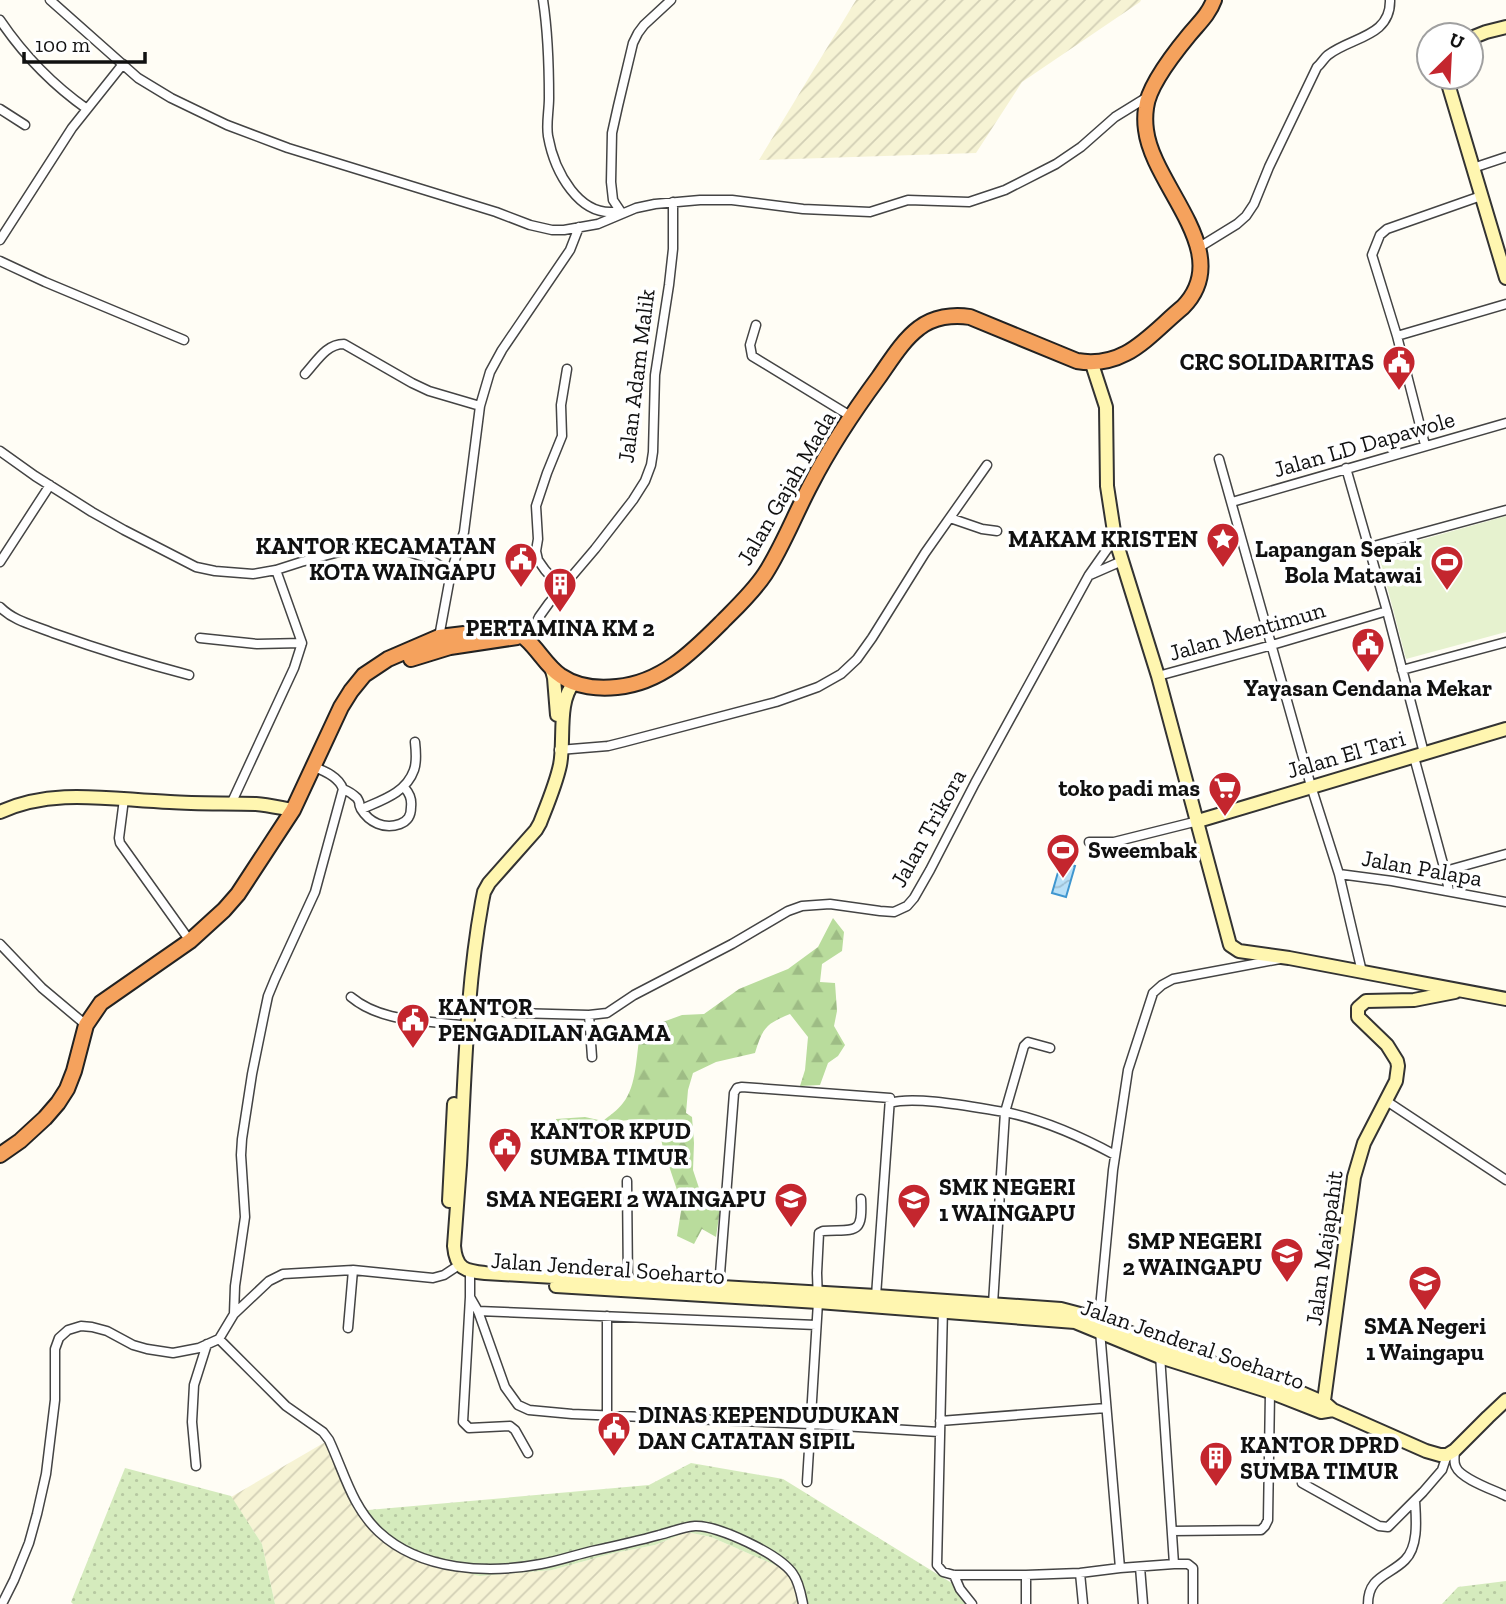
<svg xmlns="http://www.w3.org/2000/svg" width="1506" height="1604" viewBox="0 0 1506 1604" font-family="'Zilla Slab',serif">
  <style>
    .farmland { fill: url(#farmland-furrows) }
    .grass { fill: url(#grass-dots) }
    .forest { fill: url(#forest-firs) }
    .pitch { fill: #e6f2cf }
    .water { fill: url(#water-waves); stroke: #3f96cf; stroke-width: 2 }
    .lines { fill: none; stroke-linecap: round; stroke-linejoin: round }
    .street-casing { stroke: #444; stroke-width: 11 }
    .secondary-casing { stroke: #333; stroke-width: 16 }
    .highway-casing { stroke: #222; stroke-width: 18 }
    .street { stroke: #fff; stroke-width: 8 }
    .secondary { stroke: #fff6b0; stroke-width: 12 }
    .highway { stroke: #f5a25d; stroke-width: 14 }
    .labels { text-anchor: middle; stroke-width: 7; stroke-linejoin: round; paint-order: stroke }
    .poi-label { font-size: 23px; font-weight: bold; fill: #111; stroke: #fff; text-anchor: end }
    .street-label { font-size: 23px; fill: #111; stroke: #fff }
  </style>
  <defs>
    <pattern id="farmland-furrows" width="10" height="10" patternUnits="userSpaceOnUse" patternTransform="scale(1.75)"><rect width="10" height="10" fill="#f6f3d4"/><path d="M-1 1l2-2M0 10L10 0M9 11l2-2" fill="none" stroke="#d2cfb5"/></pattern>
    <pattern id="grass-dots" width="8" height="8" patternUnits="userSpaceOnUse" patternTransform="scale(1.75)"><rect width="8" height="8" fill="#d5ebbd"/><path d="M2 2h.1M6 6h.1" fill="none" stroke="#b6c8a1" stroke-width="1.8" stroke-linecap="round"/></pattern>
    <pattern id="forest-firs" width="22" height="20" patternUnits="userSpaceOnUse" patternTransform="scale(1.75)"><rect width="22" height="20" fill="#b9dc9c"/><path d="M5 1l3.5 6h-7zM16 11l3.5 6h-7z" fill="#9ebc85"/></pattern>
    <pattern id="water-waves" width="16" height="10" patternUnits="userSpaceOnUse" patternTransform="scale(1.75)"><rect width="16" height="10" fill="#b9e0f7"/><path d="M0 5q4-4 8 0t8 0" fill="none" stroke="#9ebfd3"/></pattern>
  </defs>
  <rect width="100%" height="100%" fill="#fffdf5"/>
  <!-- farmland -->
  <path class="farmland" d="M 856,0 L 1141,0 L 1140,2 L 1022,82 L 976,153 L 759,160 Z
    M 327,1441 L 357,1511 L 480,1576 L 552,1570 L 614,1553 L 655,1545 L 687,1532 L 711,1537 L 784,1569 L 792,1576 L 803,1604 L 275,1604 L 262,1544 L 231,1497 Z"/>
  <!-- grass -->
  <path class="grass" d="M 691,1463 L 783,1479 L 955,1585 L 968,1604 L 803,1604 L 792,1576 L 784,1569 L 711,1537 L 687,1532 L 655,1545 L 614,1553 L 552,1570 L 480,1576 L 425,1563 L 383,1539 L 357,1511 L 649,1485 Z
    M 125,1468 L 231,1496 L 262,1544 L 275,1604 L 73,1604 L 71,1602 Z
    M 1506,1581 L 1506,1604 L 1442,1604 L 1458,1587 Z"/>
  <!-- forest -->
  <path class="forest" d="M 833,918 L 844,932 L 842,951 L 822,964 L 820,982 L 835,983 L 837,1011 L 834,1026 L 845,1045 L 838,1056 L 828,1063 L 820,1085 L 800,1086 L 805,1070 L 808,1037 L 790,1014 C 766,1024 763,1027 755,1053 L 716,1062 L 693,1073 L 688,1090 L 686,1113 L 692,1117 L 694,1143 L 693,1170 L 704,1203 L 720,1210 L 716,1237 L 702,1229 L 694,1244 L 677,1236 L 682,1205 L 663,1148 L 658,1125 L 642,1119 L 617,1121 L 607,1133 L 584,1127 L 568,1139 L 557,1133 L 556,1119 L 585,1117 L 603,1121 C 609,1116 618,1110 623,1103 C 637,1086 636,1055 640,1034 L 660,1023 L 682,1015 L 704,1014 L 739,989 L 788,969 L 818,947 Z"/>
  <!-- pitch -->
  <path class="pitch" d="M 1506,516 L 1506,632 L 1406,659 L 1378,552 Z"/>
  <!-- water -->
  <path class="water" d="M 1061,862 L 1075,866 L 1066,897 L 1052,893 Z"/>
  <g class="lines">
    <defs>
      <path id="street" d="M 50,0 L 138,78 L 171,98 L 227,125 L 288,148 L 496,212 L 530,225 L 552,230 L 564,230 L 598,224 L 636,208 L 655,204 L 700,200 L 732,200 L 803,209 L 870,212 L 908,200 L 969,202 L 1005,190 L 1056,164 L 1081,147 L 1115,117 L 1149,96
        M 543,0 C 548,33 549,65 549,98 C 549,111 546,124 548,136 C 554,170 579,220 620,211
        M 0,20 C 23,54 53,85 87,109
        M 0,109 L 25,125
        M 1473,168 L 1506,157
        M 621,212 L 613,200 L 611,182 L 612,133 L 618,106 L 633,43 L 638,33 L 644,25 L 671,0
        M 0,240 L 72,128 L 123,64
        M 1198,248 L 1237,224 L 1246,216 L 1254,204 L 1269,167 L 1317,67 C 1321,64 1324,58 1328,55 C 1351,37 1391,37 1390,0
        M 0,261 L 45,282 L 184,340
        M 756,325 L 750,345 L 752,356 L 852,417
        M 1397,336 L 1506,304
        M 305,374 C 317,361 326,344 344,344 L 412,383 L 429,391 L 480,406
        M 1425,445 L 1397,336 L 1372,255 L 1380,235 L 1387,229 L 1481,196
        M 0,451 L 35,476 L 92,512 L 124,530 L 196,567 L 215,571 L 253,574 L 276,570 L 301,562 L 366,545 L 389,545 L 427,558 L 451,572
        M 1219,459 L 1311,786 L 1339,874 L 1392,881 L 1506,902
        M 1346,468 L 1387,611 L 1424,753
        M 1232,502 L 1506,423
        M 950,518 L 982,529 L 997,531
        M 1370,547 L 1506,510
        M 0,562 L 50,485
        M 1090,575 L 1122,561
        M 561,588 L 545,570 L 538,560 L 536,551 L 538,539 L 536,506 L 547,473 L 562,436 L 561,405 L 567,369
        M 0,607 C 15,622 34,625 53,633 C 98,649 143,663 189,675
        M 439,637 L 451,572 L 464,532 L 480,406 L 490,372 L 502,350 L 570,250 L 579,227
        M 200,638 L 257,644 L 302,643
        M 528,640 L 539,617 L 549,603 L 595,549 L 633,500 L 645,481 L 651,465 L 653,452 L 655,375 L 669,285 L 673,249 L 673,202
        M 1402,670 L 1506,642
        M 1158,676 L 1272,645 L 1387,611
        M 559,750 L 608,746 L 624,742 L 776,702 L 818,687 L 841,674 L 857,659 L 872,638 L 925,553 L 987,465
        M 1414,757 L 1445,871 L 1449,891
        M 343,789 C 348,791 353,794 357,798 C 362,806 357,801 361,809 C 369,822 384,830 400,824 C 408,821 411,816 411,807 C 412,798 409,793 404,787
        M 124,799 L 119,838 L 120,843 L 190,941
        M 231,804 L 294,668 L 302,643 L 276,570
        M 362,809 C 382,800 406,793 414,770 C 417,762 416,751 415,742
        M 1089,842 L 1114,842 L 1198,821
        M 1445,871 L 1506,854
        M 1339,874 L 1362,972
        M 0,944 L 42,988 L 86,1025
        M 351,997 C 381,1022 423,1020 460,1025
        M 461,1005 L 468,1008 L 515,1013 L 589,1015 L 607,1013 L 634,995 L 732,944 L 788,911 L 802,906 L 830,904 L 880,911 L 894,912 L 907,906 L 914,898 L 930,870 L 975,783 L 1089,575 L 1115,538
        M 589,1015 L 592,1057
        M 1385,1100 L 1506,1180
        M 890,1103 C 915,1095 978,1108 1005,1112 L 1024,1046 L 1028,1042 L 1050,1048
        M 627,1181 L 628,1284
        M 470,1271 L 470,1297 L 478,1311 L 505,1387 L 518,1405 L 529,1410 L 572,1414 L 810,1424 L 939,1432
        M 719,1287 L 734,1093 L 737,1088 L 742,1087 L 890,1098 L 876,1296
        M 470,1297 L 463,1422 L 469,1428 L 510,1426 L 515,1430 L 528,1453
        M 993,1304 L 1005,1112 C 1045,1120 1080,1136 1115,1155
        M 943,1307 L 937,1565 L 943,1572 L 954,1575 L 1026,1575 L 1080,1573 L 1120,1568 L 1174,1564 L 1160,1355
        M 478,1311 L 816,1325
        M 234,1314 L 235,1286 L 245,1217 L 241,1155 L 242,1139 L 252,1074 L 264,1015 L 268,996 L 275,979 L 315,892 L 343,789 C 339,777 325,771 314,767
        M 348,1328 L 353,1270
        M 219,1339 L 286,1406 L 323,1432 L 329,1440 C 344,1472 352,1507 379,1532 C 421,1571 488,1574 541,1564 C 558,1561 575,1555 592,1551 C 615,1546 637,1541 659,1535 C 672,1532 682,1527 695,1526 C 718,1525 781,1555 793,1574 C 799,1582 801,1594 803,1604
        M 607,1415 L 607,1316
        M 940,1421 L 1106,1408
        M 1455,1450 C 1455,1455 1453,1462 1456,1467 C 1461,1479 1494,1490 1506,1496
        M 196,1466 L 192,1422 L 194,1385 L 207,1344
        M 807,1482 L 818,1302 L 817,1273 L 819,1233 L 823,1231 C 855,1229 863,1236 861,1199
        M 1302,1483 L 1379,1526 L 1388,1527 L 1423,1492 L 1442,1470 L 1447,1455
        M 1172,1531 L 1261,1530 L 1265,1526 L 1268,1520 L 1270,1392
        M 1174,1564 L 1188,1564 L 1193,1568 L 1193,1604
        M 1140,1567 L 1143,1604
        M 1120,1568 L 1099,1319 L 1113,1170 L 1128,1070 L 1153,993 L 1162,985 L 1173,979 L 1280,959
        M 1080,1573 L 1083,1604
        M 954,1575 L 960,1589 L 972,1604
        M 1026,1575 L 1026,1604
        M 2,1604 L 14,1580 L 29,1543 L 37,1514 L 46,1474 L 55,1400 L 55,1349 L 59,1338 L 68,1330 L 81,1326 L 92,1327 L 107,1331 L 133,1345 L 147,1349 L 173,1353 L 199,1348 L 219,1339 L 234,1314 L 269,1281 L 283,1274 L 353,1270 L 433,1278 L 444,1275 L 459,1265
        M 1368,1604 C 1368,1576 1389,1576 1405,1560 C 1419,1546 1416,1518 1415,1501"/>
      <path id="secondary" d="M 1471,38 L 1486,32 L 1506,27
        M 1446,77 L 1506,278
        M 1092,364 L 1106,407 L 1107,486 L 1115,538 L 1158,676 L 1230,945 L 1239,951 L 1289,958 L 1506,999
        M 551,667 L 554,678 L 557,715
        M 574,683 C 557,701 565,741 560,765 C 556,784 547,805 540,823 L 536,830 L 489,883 L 484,892 L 482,902 C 466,990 465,1077 460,1165 C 458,1192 456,1219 454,1246 C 456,1269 465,1271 485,1273 L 876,1296 L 1061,1309 L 1099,1319 L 1160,1346 L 1295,1390 L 1325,1403 L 1333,1410 L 1358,1421 L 1426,1451 L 1440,1455 L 1447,1455 L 1455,1450 L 1488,1417 L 1506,1400
        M 0,812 C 54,787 113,800 170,802 C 198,804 227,803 256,804 C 268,805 281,808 293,810
        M 1198,821 L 1506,729
        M 449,1201 L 454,1104
        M 556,1286 L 818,1302 L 1075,1322 L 1160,1357 L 1270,1392 L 1321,1412 L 1333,1410
        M 1323,1408 L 1354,1177 L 1364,1143 L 1396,1081 L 1398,1066 L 1397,1061 L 1387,1045 L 1358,1017 L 1358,1008 L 1366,1001 L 1414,1000 L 1455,992"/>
      <path id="highway" d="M 411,659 L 450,647 L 517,637
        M 0,1155 L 20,1141 L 45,1118 L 58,1103 L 67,1089 L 74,1071 L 86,1025 L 101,1003 L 190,941 L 224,910 L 238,894 L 293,810 L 341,707 L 351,691 L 364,675 L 388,659 L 439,637 L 506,629 C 532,633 541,663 561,676 C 577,687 599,689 617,687 C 662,683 693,651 723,621 C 738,606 753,592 765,574 C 783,546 795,514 811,484 C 830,447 854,411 879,377 C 891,360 903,340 919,328 C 933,317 953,314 970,317 L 1077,361 C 1126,369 1149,335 1183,307 C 1236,253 1153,187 1146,130 C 1145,123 1145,115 1146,108 C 1148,87 1175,52 1189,35 C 1199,23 1209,14 1214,0"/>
    </defs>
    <!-- street casing -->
    <use href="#street" class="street-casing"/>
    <!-- secondary casing -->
    <use href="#secondary" class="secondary-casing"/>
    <!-- highway casing -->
    <use href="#highway" class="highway-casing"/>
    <!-- street -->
    <use href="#street" class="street"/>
    <!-- secondary -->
    <use href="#secondary" class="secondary"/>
    <!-- highway -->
    <use href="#highway" class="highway"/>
  </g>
  <!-- icons -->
  <defs>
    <symbol id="civic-pin" viewBox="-11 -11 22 30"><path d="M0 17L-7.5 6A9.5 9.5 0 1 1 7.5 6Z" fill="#c4262e" stroke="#fff"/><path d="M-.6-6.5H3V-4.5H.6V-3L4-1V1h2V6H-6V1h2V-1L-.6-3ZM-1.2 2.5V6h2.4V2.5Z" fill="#fff"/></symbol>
    <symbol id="sight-pin" viewBox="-11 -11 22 30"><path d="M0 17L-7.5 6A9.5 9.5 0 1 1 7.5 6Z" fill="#c4262e" stroke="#fff"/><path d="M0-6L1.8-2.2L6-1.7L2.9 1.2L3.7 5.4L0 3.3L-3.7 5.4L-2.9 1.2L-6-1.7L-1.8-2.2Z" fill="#fff"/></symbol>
    <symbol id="stadium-pin" viewBox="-11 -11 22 30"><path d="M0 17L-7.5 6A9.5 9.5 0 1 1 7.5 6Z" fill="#c4262e" stroke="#fff"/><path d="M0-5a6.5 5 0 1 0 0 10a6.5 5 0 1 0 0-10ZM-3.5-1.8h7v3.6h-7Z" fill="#fff"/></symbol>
    <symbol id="building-pin" viewBox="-11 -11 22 30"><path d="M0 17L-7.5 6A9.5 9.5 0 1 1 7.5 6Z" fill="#c4262e" stroke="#fff"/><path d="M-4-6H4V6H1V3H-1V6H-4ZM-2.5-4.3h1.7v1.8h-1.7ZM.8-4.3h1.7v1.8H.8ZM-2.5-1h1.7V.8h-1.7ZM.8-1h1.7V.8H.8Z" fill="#fff"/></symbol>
    <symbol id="supermarket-pin" viewBox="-11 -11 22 30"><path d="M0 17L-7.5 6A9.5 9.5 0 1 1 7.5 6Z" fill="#c4262e" stroke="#fff"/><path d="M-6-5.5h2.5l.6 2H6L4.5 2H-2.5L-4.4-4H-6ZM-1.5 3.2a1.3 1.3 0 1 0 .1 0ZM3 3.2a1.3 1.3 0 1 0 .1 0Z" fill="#fff"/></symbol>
    <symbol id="school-pin" viewBox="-11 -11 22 30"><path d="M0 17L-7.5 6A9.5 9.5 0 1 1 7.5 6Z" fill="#c4262e" stroke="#fff"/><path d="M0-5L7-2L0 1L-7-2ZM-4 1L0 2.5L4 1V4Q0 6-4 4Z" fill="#fff"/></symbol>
  </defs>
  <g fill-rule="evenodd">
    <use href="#civic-pin" x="1380" y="343" width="38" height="52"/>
    <use href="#sight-pin" x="1204" y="520" width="38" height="52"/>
    <use href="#civic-pin" x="502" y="540" width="38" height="52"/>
    <use href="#stadium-pin" x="1428" y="543" width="38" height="52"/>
    <use href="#building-pin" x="541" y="565" width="38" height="52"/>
    <use href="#civic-pin" x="1349" y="625" width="38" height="52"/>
    <use href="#supermarket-pin" x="1206" y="769" width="38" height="52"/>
    <use href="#stadium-pin" x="1044" y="831" width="38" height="52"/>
    <use href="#civic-pin" x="394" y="1001" width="38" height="52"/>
    <use href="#civic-pin" x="486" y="1125" width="38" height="52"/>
    <use href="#school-pin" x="772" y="1180" width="38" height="52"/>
    <use href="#school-pin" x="895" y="1181" width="38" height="52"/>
    <use href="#school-pin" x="1268" y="1235" width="38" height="52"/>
    <use href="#school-pin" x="1406" y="1263" width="38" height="52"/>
    <use href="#civic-pin" x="595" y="1409" width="38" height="52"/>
    <use href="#building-pin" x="1197" y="1439" width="38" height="52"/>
  </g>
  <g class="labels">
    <!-- poi labels -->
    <g class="poi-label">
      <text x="1374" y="370">CRC SOLIDARITAS</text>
      <text x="1198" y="547">MAKAM KRISTEN</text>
      <text x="496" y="554">KANTOR KECAMATAN<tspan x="496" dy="26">KOTA WAINGAPU</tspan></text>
      <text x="1422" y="557">Lapangan Sepak<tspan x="1422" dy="26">Bola Matawai</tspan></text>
      <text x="560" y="636" text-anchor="middle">PERTAMINA KM 2</text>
      <text x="1368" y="696" text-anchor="middle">Yayasan Cendana Mekar</text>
      <text x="1200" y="796">toko padi mas</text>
      <text x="1088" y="858" text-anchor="start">Sweembak</text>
      <text x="438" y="1015" text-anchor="start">KANTOR<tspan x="438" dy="26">PENGADILAN AGAMA</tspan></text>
      <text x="530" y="1139" text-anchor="start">KANTOR KPUD<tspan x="530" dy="26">SUMBA TIMUR</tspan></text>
      <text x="939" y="1195" text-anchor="start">SMK NEGERI<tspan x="939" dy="26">1 WAINGAPU</tspan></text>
      <text x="766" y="1207">SMA NEGERI 2 WAINGAPU</text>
      <text x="1262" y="1249">SMP NEGERI<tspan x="1262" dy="26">2 WAINGAPU</tspan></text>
      <text x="1425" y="1334" text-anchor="middle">SMA Negeri<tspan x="1425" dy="26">1 Waingapu</tspan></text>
      <text x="638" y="1423" text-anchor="start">DINAS KEPENDUDUKAN<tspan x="638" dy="26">DAN CATATAN SIPIL</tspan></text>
      <text x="1240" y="1453" text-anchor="start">KANTOR DPRD<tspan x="1240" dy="26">SUMBA TIMUR</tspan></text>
    </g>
    <!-- street labels -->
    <g class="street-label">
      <text transform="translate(636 376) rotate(-83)" y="8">Jalan Adam Malik</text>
      <text transform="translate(1364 444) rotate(-16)" y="8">Jalan LD Dapawole</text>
      <text transform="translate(786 488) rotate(-60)" y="8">Jalan Gajah Mada</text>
      <text transform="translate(1247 631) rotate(-16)" y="8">Jalan Mentimun</text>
      <text transform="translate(1346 754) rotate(-16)" y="8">Jalan El Tari</text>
      <text transform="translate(928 828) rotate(-61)" y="8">Jalan Trikora</text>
      <text transform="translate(1422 868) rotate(10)" y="8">Jalan Palapa</text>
      <text transform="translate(1324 1248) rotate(-82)" y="8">Jalan Majapahit</text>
      <text transform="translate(608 1268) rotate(4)" y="8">Jalan Jenderal Soeharto</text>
      <text transform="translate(1193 1344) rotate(19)" y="8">Jalan Jenderal Soeharto</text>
    </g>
  </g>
  <!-- north arrow -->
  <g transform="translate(1450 56) rotate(24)"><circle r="33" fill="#ffffff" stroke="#a0a0a0" stroke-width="2"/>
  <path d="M0-5L12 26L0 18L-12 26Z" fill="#c4262e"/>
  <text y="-10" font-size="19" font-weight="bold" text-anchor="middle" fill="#111111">U</text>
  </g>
  <!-- scale -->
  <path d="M24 52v10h121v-10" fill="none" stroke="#111111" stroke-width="3.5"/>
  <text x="35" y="52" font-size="21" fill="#111111" stroke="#ffffff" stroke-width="5" paint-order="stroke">100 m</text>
</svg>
